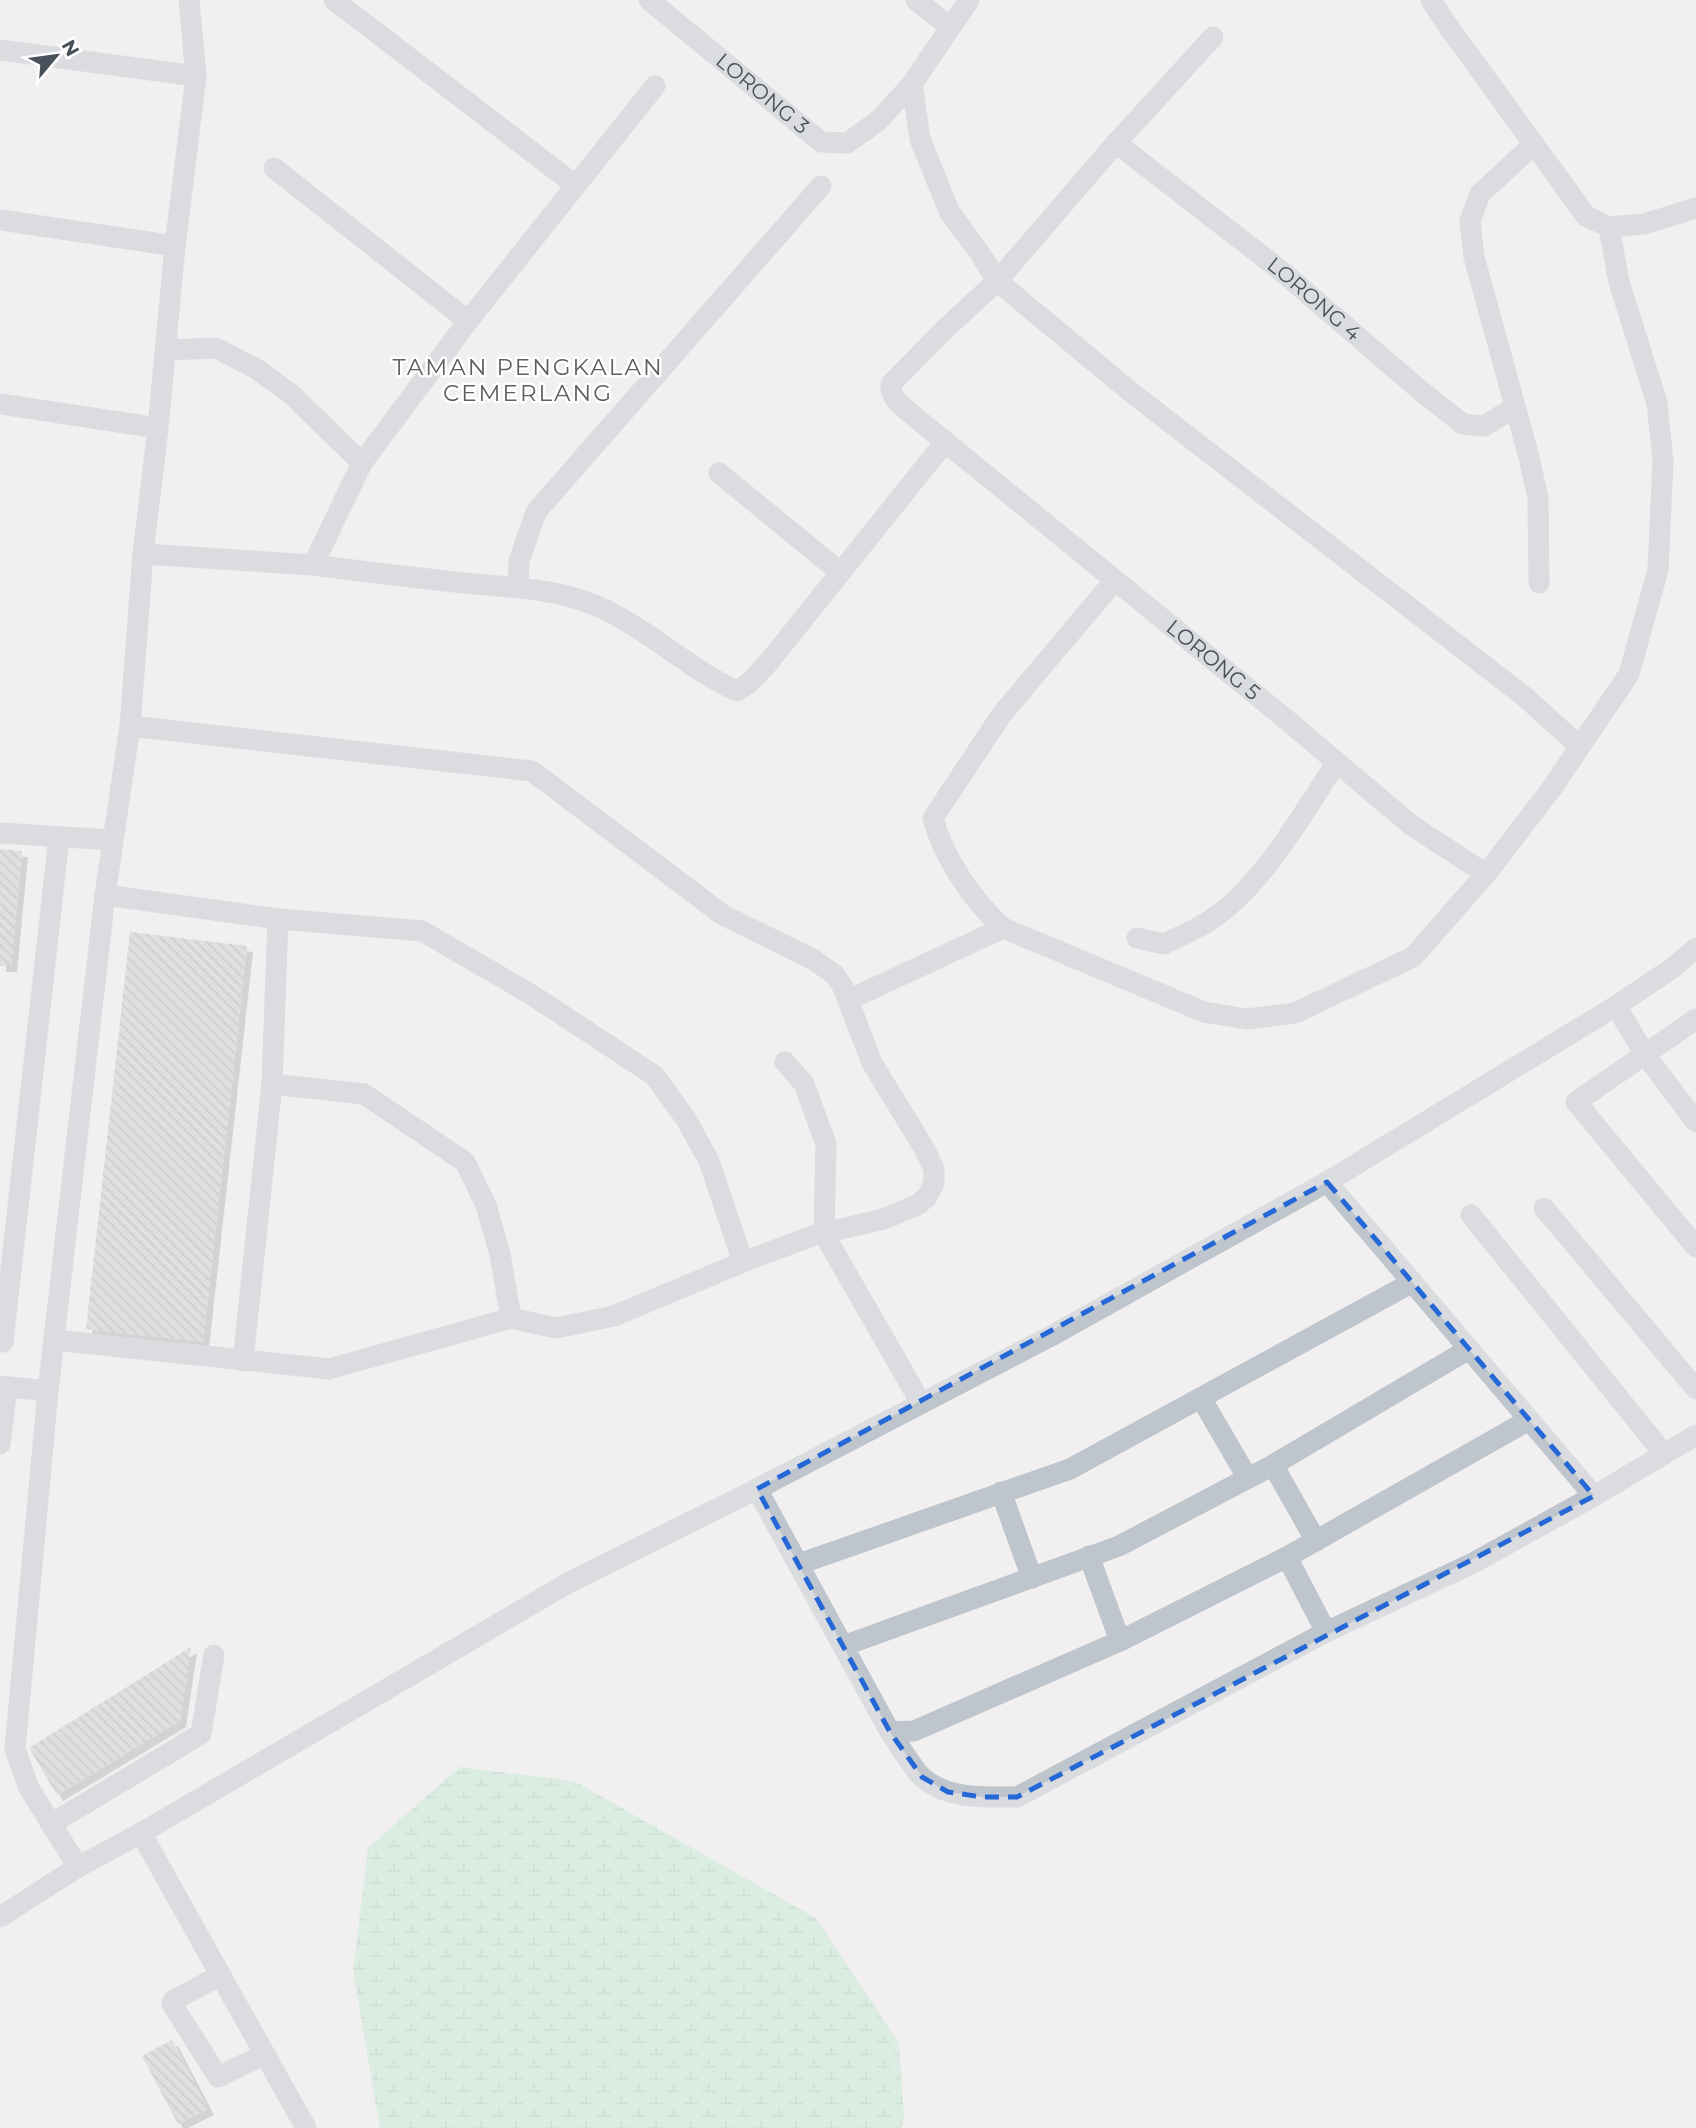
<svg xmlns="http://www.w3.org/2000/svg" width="1696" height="2128" viewBox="0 0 1696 2128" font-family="Montserrat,sans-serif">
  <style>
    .wetland { fill: url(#wetland-marsh) }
    .building { fill: url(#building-back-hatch); filter: url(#shadow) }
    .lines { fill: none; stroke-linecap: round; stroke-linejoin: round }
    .minor { stroke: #bec5cd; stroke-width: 21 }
    .marked { fill: none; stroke: #2467d6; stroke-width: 5; stroke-dasharray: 14 9; stroke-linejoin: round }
    .labels { text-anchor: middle; stroke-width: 5; stroke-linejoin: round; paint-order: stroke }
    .street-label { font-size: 21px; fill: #48515b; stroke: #fff }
    .neighbourhood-label { font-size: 23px; letter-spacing: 2px; fill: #5c5f63; stroke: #fff }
  </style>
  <defs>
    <pattern id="wetland-marsh" width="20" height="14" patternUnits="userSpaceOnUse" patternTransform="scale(1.75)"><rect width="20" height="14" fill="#c0ecd4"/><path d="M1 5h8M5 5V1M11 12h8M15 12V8" fill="none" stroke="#a6ccb8"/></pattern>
    <pattern id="building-back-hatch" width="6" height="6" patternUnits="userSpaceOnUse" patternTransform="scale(1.75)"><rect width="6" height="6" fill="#c9cbd1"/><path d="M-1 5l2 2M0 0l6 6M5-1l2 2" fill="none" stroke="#a5a7ad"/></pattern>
    <filter id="shadow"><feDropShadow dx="6" dy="6" stdDeviation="0" flood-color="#0004"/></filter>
  </defs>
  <rect width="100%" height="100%" fill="#f1efef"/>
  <!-- wetland -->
  <path class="wetland" d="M 460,1767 L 574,1781 L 816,1918 L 899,2043 L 904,2117 L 901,2128 L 380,2128 L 353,1971 L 368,1848 Z"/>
  <!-- building -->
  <path class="building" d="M 0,849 L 22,851 L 11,966 L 0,966 Z
    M 130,932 L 247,946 L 203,1342 L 86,1329 Z
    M 191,1647 L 180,1721 L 57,1795 L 29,1748 Z
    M 172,2040 L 208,2109 L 178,2124 L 142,2056 Z"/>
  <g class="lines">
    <!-- minor -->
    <g class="minor">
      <path d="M 334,0 L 575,185"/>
      <path id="s1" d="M 649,0 L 821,142 L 847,143 L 878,121 L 912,84"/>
      <path d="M 916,0 L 950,27"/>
      <path d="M 969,0 L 912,84 L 920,139 L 949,211 L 979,252 L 997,281 L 1132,393 L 1525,697 L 1579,746"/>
      <path d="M 1431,0 L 1448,26 L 1586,216 L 1609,227 L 1644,224 L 1696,208"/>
      <path id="s2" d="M 1213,37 L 1116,143 L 997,281 L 944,330 L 891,384 C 890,400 905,408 916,418 L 1288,721 L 1411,825 L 1486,874"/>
      <path d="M 0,50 L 196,76"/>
      <path id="s3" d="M 1116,143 L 1279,269 L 1421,391 L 1463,424 L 1484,426 L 1515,407"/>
      <path d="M 1534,144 L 1480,194 L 1470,221 L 1474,257 L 1529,457 L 1538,498 L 1539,583"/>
      <path d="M 274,168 L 468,321"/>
      <path d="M 0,220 L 175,246"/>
      <path d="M 166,350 L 216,348 L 255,368 L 291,394 L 362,463"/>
      <path d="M 0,404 L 158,428 L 143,554 L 130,726 L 105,895 L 48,1391 L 15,1749 L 29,1788 L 78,1867"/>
      <path d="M 158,428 L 175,246 L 196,76 L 189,0"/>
      <path d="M 719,473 L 840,572"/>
      <path d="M 143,554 L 313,565 L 362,463 L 468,321 L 655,86"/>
      <path d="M 313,565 C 360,571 408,577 455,582 C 497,587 541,587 581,600 C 639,619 682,666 737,691 L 748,684 L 768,663 L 945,442"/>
      <path d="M 1115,580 L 1002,714 L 933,818 C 943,857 973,901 1003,928 L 1204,1012 L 1247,1019 L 1295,1013 L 1413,957 L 1486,874 L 1552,788 L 1629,674 L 1658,570 L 1663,461 L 1657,403 L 1619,282 L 1609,227"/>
      <path d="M 518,587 L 519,561 L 536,512 L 821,186"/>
      <path d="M 0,833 L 112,840"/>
      <path d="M 105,895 L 278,919 L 422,931 L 532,995 L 655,1076 L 686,1119 L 709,1161 L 743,1262"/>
      <path d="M 1137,938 L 1164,944 C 1180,936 1198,929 1212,919 C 1265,883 1302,814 1337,762"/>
      <path d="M 848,1000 L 1003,928"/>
      <path d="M 1616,1006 L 1644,1053 L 1696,1122"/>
      <path d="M 1696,1019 L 1576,1102 L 1696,1247"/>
      <path d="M 785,1062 L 804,1084 L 826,1144 L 824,1234 L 921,1403"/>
      <path d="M 272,1084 L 364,1094 L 465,1162 L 486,1205 L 500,1254 L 511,1318"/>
      <path d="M 1327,1182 L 1594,1496 L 1696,1435"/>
      <path d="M 1544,1208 L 1696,1389"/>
      <path d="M 1471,1215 L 1664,1454"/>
      <path d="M 55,1340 L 329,1369 L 511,1318 L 556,1328 L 614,1316 L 743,1262 L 815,1235 L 884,1219 L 917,1205 L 927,1197 L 934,1183 L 934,1169 L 924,1148 L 872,1063 L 843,987 L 835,975 L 814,960 L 723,915 L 532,771 L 130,726"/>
      <path d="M 0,1342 L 3,1342 L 59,837"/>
      <path d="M 243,1361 L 272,1084 L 278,919"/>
      <path d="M 0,1386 L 48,1391"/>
      <path d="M 1201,1398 L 1247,1477"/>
      <path d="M 0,1444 L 7,1387"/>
      <path d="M 1273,1465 L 1316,1541"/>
      <path d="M 757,1489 L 890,1732 L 914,1731 L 1120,1641 L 1287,1557 L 1529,1420"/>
      <path d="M 1001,1492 L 1032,1578"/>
      <path d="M 1089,1556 L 1120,1641"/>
      <path d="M 1287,1557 L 1326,1632"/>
      <path d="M 799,1564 L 1070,1469 L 1413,1282"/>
      <path d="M 843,1646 L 1119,1546 L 1273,1465 L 1469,1349"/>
      <path d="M 890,1732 C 900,1746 910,1765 922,1777 C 948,1800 985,1797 1017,1797 L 1326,1632 L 1473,1563 L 1594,1496"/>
      <path d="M 51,1824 L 201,1734 L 214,1655"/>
      <path d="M 141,1833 L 306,2128"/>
      <path d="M 0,1917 L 78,1867 L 141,1833 L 568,1583 L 757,1489 L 1051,1336 L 1327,1182 L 1616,1006 L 1674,967 L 1696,948"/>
      <path d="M 221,1975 L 174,2000 L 172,2004 L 218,2077 L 265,2054"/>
    </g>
  </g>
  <!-- marked area -->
  <path d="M0 0H1696V2128H0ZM 1327,1182 L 1594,1496 L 1017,1797 L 982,1797 L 948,1792 L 922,1777 L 890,1732 L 757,1489 Z" fill="#f1efef" fill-opacity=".55" fill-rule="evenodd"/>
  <path class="marked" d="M 1327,1182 L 1594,1496 L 1017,1797 L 982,1797 L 948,1792 L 922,1777 L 890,1732 L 757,1489 Z"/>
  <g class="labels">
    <!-- street labels -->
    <g class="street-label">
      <text dy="7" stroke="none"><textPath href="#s1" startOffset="147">LORONG 3</textPath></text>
      <text dy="7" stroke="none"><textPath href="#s3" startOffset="252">LORONG 4</textPath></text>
      <text dy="7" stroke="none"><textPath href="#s2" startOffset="901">LORONG 5</textPath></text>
    </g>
    <!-- neighbourhood labels -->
    <g class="neighbourhood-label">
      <text x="528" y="375">TAMAN PENGKALAN<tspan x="528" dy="26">CEMERLANG</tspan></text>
    </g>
  </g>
  <!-- north arrow -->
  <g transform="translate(56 56) rotate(61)" stroke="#ffffff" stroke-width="5" paint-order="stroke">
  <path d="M0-5L12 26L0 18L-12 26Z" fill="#48515b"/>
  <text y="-10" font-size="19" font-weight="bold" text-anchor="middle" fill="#48515b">N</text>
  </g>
</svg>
